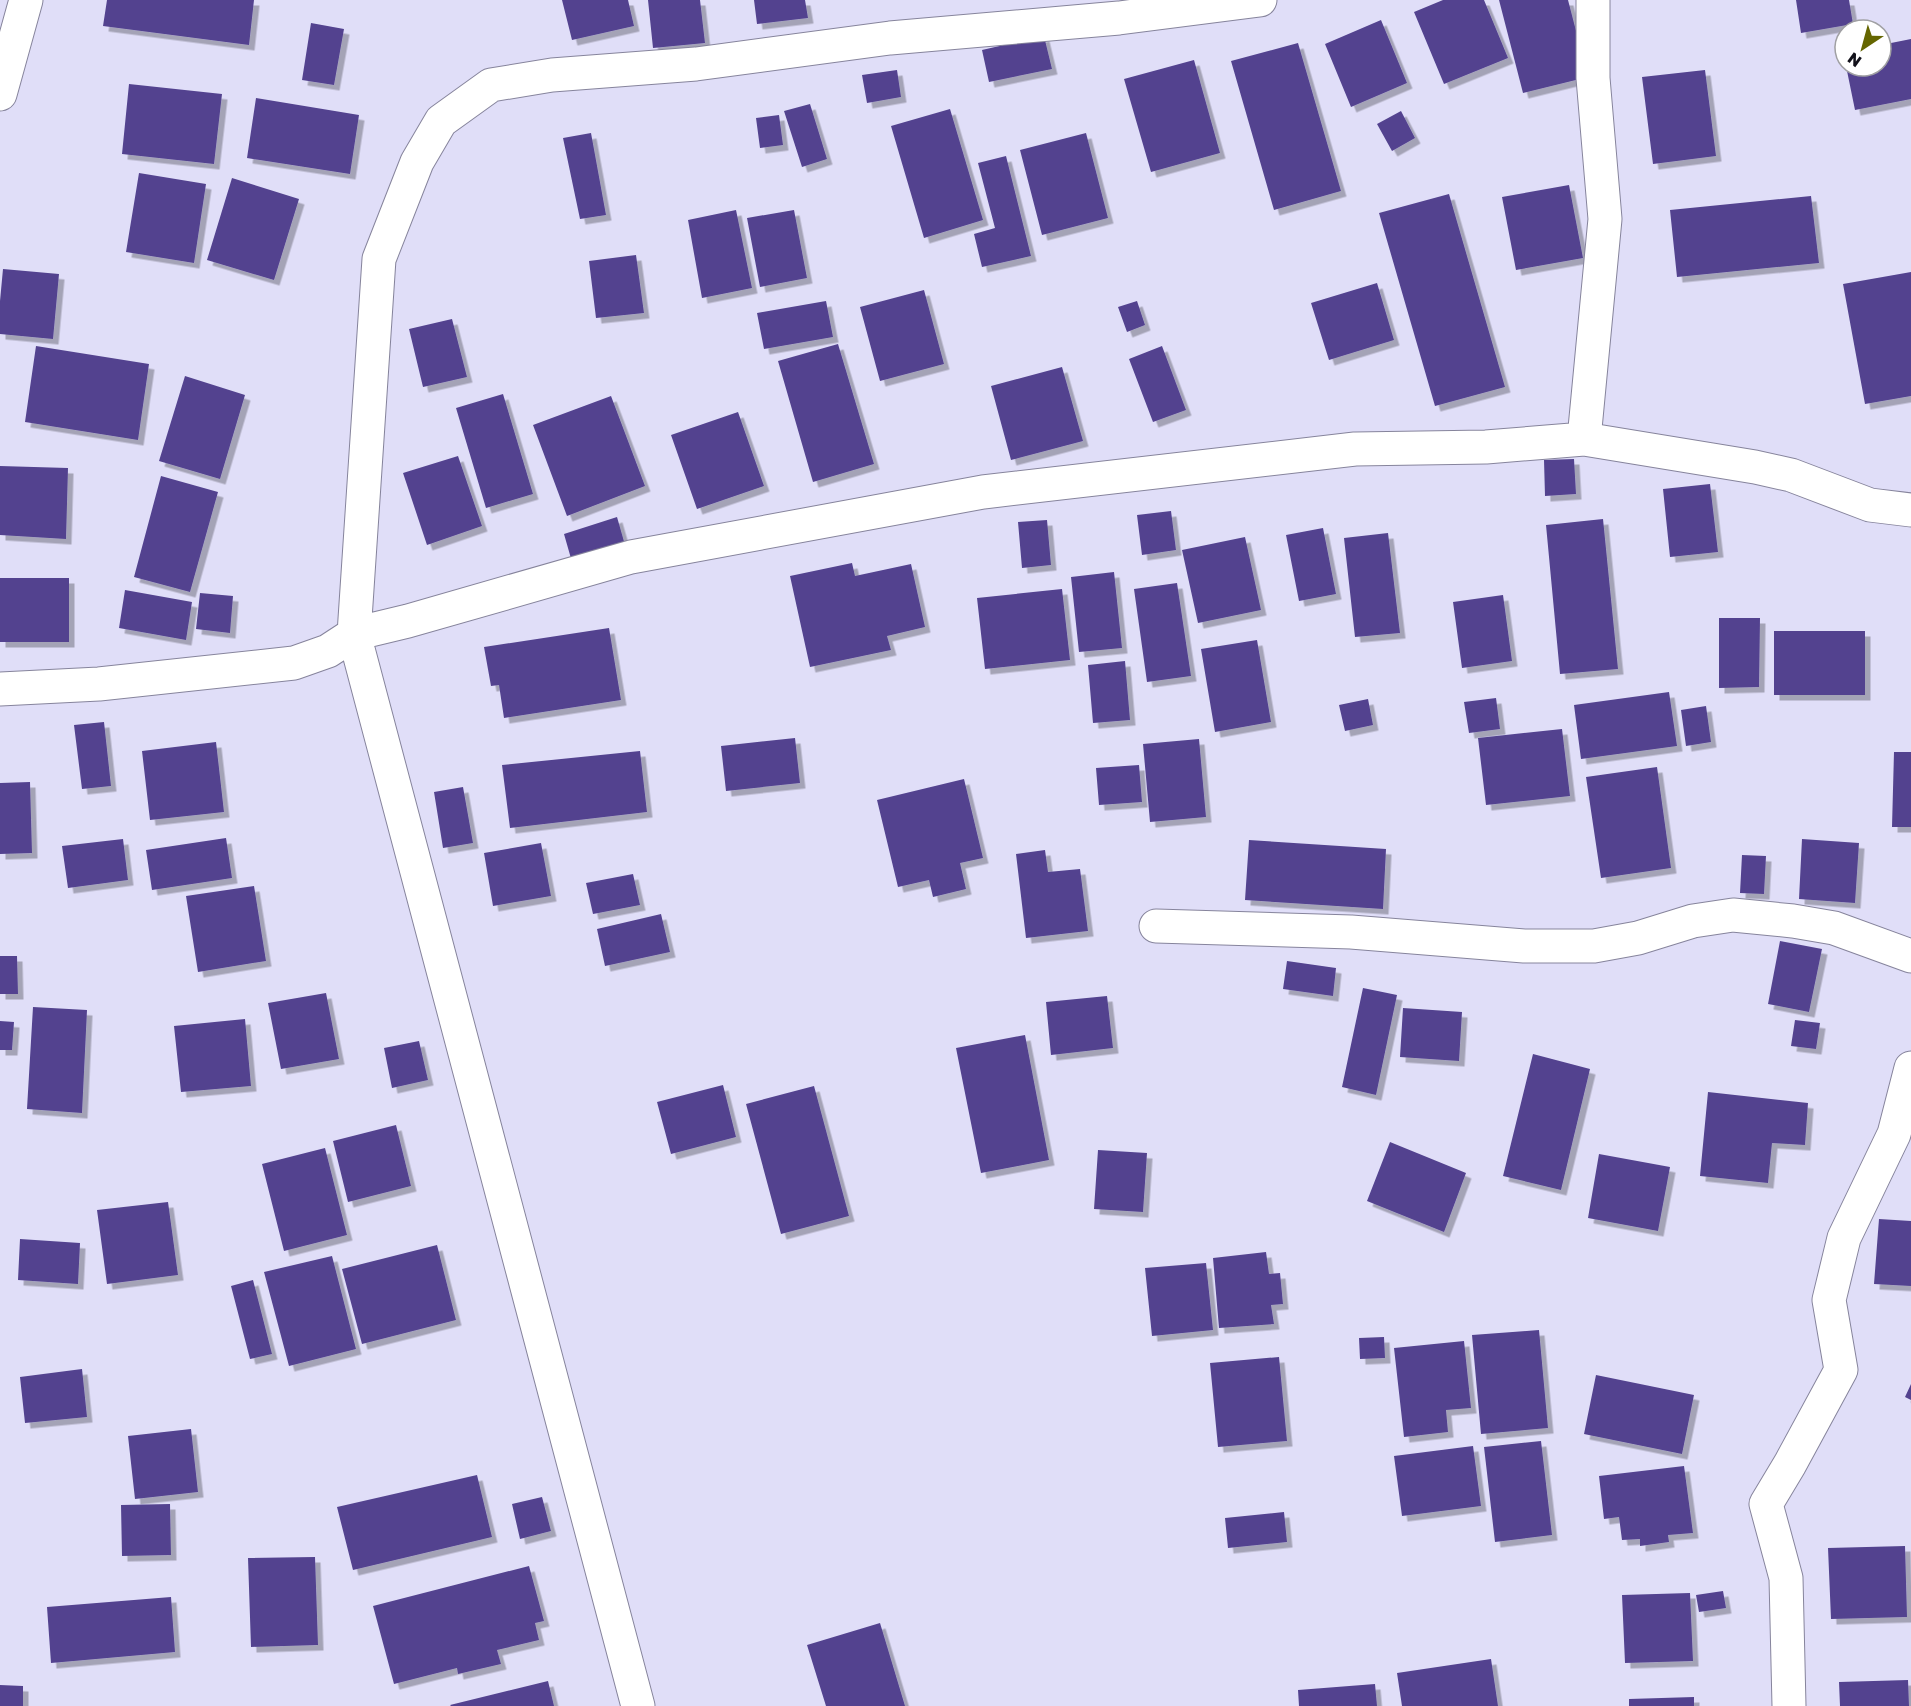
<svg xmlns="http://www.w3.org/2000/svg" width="1911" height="1706" viewBox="0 0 1911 1706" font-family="'Golos Text',sans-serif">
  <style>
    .building { fill: #53438f; filter: url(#shadow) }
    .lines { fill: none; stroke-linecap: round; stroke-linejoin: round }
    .street-casing { stroke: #86849c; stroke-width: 35 }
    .street { stroke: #fff; stroke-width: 33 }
  </style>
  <defs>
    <filter id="shadow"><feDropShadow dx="5.5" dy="5.5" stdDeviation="0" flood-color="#0004"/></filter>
  </defs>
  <rect width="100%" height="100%" fill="#e0def8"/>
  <!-- building -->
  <path class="building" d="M 107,0 L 254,0 L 249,45 L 103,26 Z
    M 562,0 L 628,0 L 634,26 L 572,40 Z
    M 648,0 L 700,0 L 705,43 L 653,48 Z
    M 754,0 L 805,0 L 808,18 L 757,24 Z
    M 1443,0 L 1484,0 L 1508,58 L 1444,84 L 1414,12 Z
    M 1499,0 L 1568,0 L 1588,77 L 1523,93 Z
    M 1796,0 L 1849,0 L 1853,24 L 1801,33 Z
    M 1381,20 L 1407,83 L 1351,107 L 1325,44 Z
    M 311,23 L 344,29 L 334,85 L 302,80 Z
    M 1044,36 L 1052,69 L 989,82 L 982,50 Z
    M 1911,39 L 1911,99 L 1855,110 L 1846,66 L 1881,66 L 1881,45 Z
    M 1298,43 L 1341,191 L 1274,210 L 1231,61 Z
    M 1194,60 L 1220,153 L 1151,172 L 1124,79 Z
    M 897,70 L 901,97 L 867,103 L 862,75 Z
    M 1705,70 L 1716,156 L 1653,164 L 1642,77 Z
    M 129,84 L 222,94 L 214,164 L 122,154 Z
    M 256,98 L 359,115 L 350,174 L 247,158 Z
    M 810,104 L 827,159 L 802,167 L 784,111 Z
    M 950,109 L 983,220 L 924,238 L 891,126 Z
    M 1401,111 L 1415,138 L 1392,151 L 1377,124 Z
    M 779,115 L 783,145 L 760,148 L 756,118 Z
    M 591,133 L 606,215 L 580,219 L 563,138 Z
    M 1086,133 L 1108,218 L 1042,235 L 1020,150 Z
    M 1006,156 L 1031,256 L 982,267 L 974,234 L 995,228 L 978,163 Z
    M 139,173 L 206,184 L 194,263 L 126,252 Z
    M 232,178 L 299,199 L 274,280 L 207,260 Z
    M 1569,185 L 1583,258 L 1516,270 L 1502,197 Z
    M 1449,194 L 1505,387 L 1435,406 L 1379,213 Z
    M 1811,196 L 1819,263 L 1677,277 L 1670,210 Z
    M 736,210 L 752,288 L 702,298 L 688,220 Z
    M 794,210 L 807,278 L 760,287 L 747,218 Z
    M 636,255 L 644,313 L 596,318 L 589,261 Z
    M 3,269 L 59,274 L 53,339 L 0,334 L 0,301 Z
    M 1911,272 L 1911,396 L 1865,404 L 1843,284 Z
    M 1377,283 L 1394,340 L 1329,360 L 1311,303 Z
    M 924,290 L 944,364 L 880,381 L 860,307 Z
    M 826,301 L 833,337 L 764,349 L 757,313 Z
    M 1137,301 L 1145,325 L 1127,332 L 1118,307 Z
    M 452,319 L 467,377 L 423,387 L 409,329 Z
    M 838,344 L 874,464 L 813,482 L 778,361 Z
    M 36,346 L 149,364 L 138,440 L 25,422 Z
    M 1162,346 L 1186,410 L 1153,422 L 1129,359 Z
    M 1062,367 L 1083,441 L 1011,460 L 991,386 Z
    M 185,376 L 245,395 L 220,479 L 159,461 Z
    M 503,394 L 533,494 L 486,508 L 456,408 Z
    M 611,396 L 645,486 L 567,516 L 533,425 Z
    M 738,412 L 764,486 L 697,509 L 671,435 Z
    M 458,456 L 482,526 L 427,545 L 403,473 Z
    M 1574,459 L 1576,494 L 1545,496 L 1544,460 Z
    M 0,466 L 68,468 L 66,539 L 0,535 Z
    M 161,476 L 218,492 L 190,592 L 134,577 Z
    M 1710,484 L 1718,552 L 1670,557 L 1663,489 Z
    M 1171,511 L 1176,550 L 1142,555 L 1137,515 Z
    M 617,517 L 625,545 L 572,562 L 564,534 Z
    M 1603,519 L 1618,669 L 1560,674 L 1546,525 Z
    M 1047,520 L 1051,565 L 1022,568 L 1018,522 Z
    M 1323,528 L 1336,594 L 1299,601 L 1286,535 Z
    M 1388,533 L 1400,633 L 1355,637 L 1344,538 Z
    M 1245,537 L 1261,610 L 1198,623 L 1182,550 Z
    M 852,563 L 855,576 L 911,564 L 925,627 L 887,636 L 891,650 L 810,667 L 790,576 Z
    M 1114,572 L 1122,648 L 1079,652 L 1071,577 Z
    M 0,578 L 69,578 L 69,642 L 0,642 Z
    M 1177,583 L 1191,676 L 1147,682 L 1134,589 Z
    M 1062,589 L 1070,660 L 985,669 L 977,598 Z
    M 125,590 L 192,602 L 186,640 L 119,628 Z
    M 200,593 L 233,596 L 230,633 L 196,629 Z
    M 1503,595 L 1512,661 L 1462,668 L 1453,602 Z
    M 1719,618 L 1760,618 L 1759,687 L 1719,688 Z
    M 609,628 L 621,700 L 504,718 L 499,685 L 491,686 L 484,647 Z
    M 1774,631 L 1865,631 L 1865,695 L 1774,695 Z
    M 1257,640 L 1271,722 L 1215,732 L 1201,649 Z
    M 1125,661 L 1130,720 L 1093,723 L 1088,665 Z
    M 1669,692 L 1677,746 L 1581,759 L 1574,705 Z
    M 1496,698 L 1500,729 L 1469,733 L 1464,702 Z
    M 1368,699 L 1373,725 L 1345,731 L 1339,705 Z
    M 1706,706 L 1711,742 L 1686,746 L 1681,710 Z
    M 104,722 L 111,786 L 82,789 L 74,725 Z
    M 1562,729 L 1570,796 L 1486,805 L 1478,738 Z
    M 795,738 L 800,783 L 726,791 L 721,746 Z
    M 1199,739 L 1206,817 L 1150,822 L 1143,744 Z
    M 216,742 L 224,812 L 150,820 L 142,751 Z
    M 640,751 L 647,812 L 510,828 L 502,765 Z
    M 1894,752 L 1911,752 L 1911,827 L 1892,827 Z
    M 1139,765 L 1142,802 L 1099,805 L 1096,768 Z
    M 1657,767 L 1671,868 L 1601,878 L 1586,777 Z
    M 964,779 L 983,858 L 960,863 L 966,889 L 933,897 L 929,880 L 898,887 L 877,800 Z
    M 30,782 L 32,853 L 0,854 L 0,783 Z
    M 463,787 L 473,843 L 443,848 L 434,792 Z
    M 226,838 L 232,878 L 152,890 L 146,850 Z
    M 123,839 L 128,880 L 68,888 L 62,846 Z
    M 1802,839 L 1859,843 L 1855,903 L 1799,899 Z
    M 1249,840 L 1386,849 L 1383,909 L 1245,900 Z
    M 541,843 L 551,896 L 493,906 L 484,853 Z
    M 1045,850 L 1048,872 L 1080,869 L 1088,931 L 1026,938 L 1016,854 Z
    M 1742,855 L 1766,856 L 1764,894 L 1740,893 Z
    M 633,874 L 640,905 L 593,914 L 586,883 Z
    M 254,886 L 266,961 L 198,972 L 186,896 Z
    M 661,914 L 670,952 L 605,966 L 597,929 Z
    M 1780,941 L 1822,949 L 1809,1012 L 1768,1004 Z
    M 0,956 L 17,956 L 18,994 L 0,994 Z
    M 1287,961 L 1336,968 L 1333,996 L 1283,989 Z
    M 1363,988 L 1397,995 L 1376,1095 L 1342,1087 Z
    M 326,993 L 339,1059 L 281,1069 L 268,1003 Z
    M 1107,996 L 1113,1048 L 1051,1055 L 1046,1002 Z
    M 33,1007 L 87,1010 L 82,1113 L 27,1109 Z
    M 1403,1008 L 1462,1012 L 1459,1061 L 1400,1057 Z
    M 245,1019 L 251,1086 L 181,1092 L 174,1026 Z
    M 1795,1020 L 1820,1023 L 1816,1049 L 1791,1046 Z
    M 0,1021 L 14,1022 L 12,1050 L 0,1050 Z
    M 1025,1035 L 1049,1160 L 981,1173 L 956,1048 Z
    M 419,1041 L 428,1080 L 392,1088 L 384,1048 Z
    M 1533,1054 L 1590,1069 L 1561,1190 L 1503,1176 Z
    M 723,1085 L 736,1137 L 671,1154 L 657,1102 Z
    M 814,1086 L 849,1216 L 781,1234 L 746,1104 Z
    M 1708,1092 L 1808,1103 L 1805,1145 L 1772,1143 L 1768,1183 L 1700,1176 Z
    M 396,1125 L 411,1186 L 348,1202 L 333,1141 Z
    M 1390,1142 L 1466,1173 L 1444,1232 L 1367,1201 Z
    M 325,1148 L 347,1235 L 284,1251 L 262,1164 Z
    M 1098,1150 L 1147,1153 L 1143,1212 L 1094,1209 Z
    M 1599,1154 L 1670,1167 L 1658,1231 L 1588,1218 Z
    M 168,1202 L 178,1275 L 107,1284 L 97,1210 Z
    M 1879,1219 L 1911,1221 L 1911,1286 L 1874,1284 Z
    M 20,1239 L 80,1243 L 78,1284 L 18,1280 Z
    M 437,1245 L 456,1320 L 362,1344 L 342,1269 Z
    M 1266,1252 L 1269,1274 L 1280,1273 L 1283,1304 L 1271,1305 L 1274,1324 L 1219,1328 L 1213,1258 Z
    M 332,1256 L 356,1349 L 289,1366 L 264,1272 Z
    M 1206,1263 L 1213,1330 L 1152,1336 L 1145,1268 Z
    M 253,1280 L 272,1354 L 250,1359 L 231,1286 Z
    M 1539,1330 L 1548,1428 L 1481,1434 L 1472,1335 Z
    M 1384,1337 L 1385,1358 L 1360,1359 L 1359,1338 Z
    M 1464,1341 L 1471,1408 L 1446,1410 L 1448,1432 L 1404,1437 L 1394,1348 Z
    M 1279,1357 L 1287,1441 L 1218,1447 L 1210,1363 Z
    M 82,1369 L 87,1417 L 25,1423 L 20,1377 Z
    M 1596,1375 L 1694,1395 L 1682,1454 L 1584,1434 Z
    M 1911,1384 L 1911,1400 L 1905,1397 Z
    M 191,1429 L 198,1492 L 135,1499 L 128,1436 Z
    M 1541,1441 L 1552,1535 L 1495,1542 L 1484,1447 Z
    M 1473,1446 L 1481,1506 L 1402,1516 L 1394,1456 Z
    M 1684,1466 L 1693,1533 L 1668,1535 L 1669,1542 L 1640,1546 L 1640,1539 L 1622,1540 L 1619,1517 L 1604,1519 L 1599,1476 Z
    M 477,1475 L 492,1537 L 353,1570 L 337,1507 Z
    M 542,1497 L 551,1531 L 520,1539 L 512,1504 Z
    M 170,1504 L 171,1555 L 122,1556 L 121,1505 Z
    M 1284,1512 L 1287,1542 L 1228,1548 L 1225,1518 Z
    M 1905,1546 L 1907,1617 L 1831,1619 L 1828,1548 Z
    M 315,1557 L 318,1645 L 251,1647 L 248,1558 Z
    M 529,1566 L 544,1621 L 535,1623 L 539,1640 L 497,1650 L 501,1664 L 458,1674 L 457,1668 L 394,1684 L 373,1606 Z
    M 1723,1591 L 1726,1608 L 1699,1612 L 1696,1595 Z
    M 1690,1593 L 1693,1661 L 1625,1663 L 1622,1595 Z
    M 171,1597 L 175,1652 L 51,1663 L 47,1607 Z
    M 880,1623 L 905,1706 L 826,1706 L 807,1645 Z
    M 1491,1659 L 1498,1706 L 1402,1706 L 1397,1673 Z
    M 1908,1680 L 1909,1706 L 1840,1706 L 1839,1682 Z
    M 548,1681 L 554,1706 L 451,1706 L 450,1705 Z
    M 1375,1684 L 1377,1706 L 1299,1706 L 1298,1690 Z
    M 0,1685 L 23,1686 L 23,1706 L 0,1706 Z
    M 1694,1697 L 1694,1706 L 1629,1706 L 1629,1699 Z"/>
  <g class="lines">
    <defs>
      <path id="street" d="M 0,94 L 26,0
        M 1584,439 L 1605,219 L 1593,78 L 1593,0
        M 0,689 L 99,684 L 294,663 L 328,651 L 354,634 L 408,621 L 631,557 L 983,492 L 1355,449 L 1486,447 L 1584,439 L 1755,467 L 1791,475 L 1870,505 L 1911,510
        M 1156,926 L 1351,932 L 1524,946 L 1594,946 L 1638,938 L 1693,921 L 1733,915 L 1793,921 L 1834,928 L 1911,956
        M 638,1706 L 354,634 L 379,259 L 417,162 L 441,121 L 491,85 L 552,75 L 696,64 L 890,38 L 1119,18 L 1260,0
        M 1789,1706 L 1786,1578 L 1766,1504 L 1790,1464 L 1841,1370 L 1829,1300 L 1844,1238 L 1894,1134 L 1911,1068"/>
    </defs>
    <!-- street casing -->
    <use href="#street" class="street-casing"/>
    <!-- street -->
    <use href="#street" class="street"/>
  </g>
  <!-- north arrow -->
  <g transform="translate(1863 48) rotate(216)"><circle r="28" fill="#ffffff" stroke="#a0a0a3" stroke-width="1.5"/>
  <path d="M0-4.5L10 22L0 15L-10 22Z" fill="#656600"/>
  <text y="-9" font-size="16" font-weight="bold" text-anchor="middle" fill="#12111a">N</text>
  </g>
</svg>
